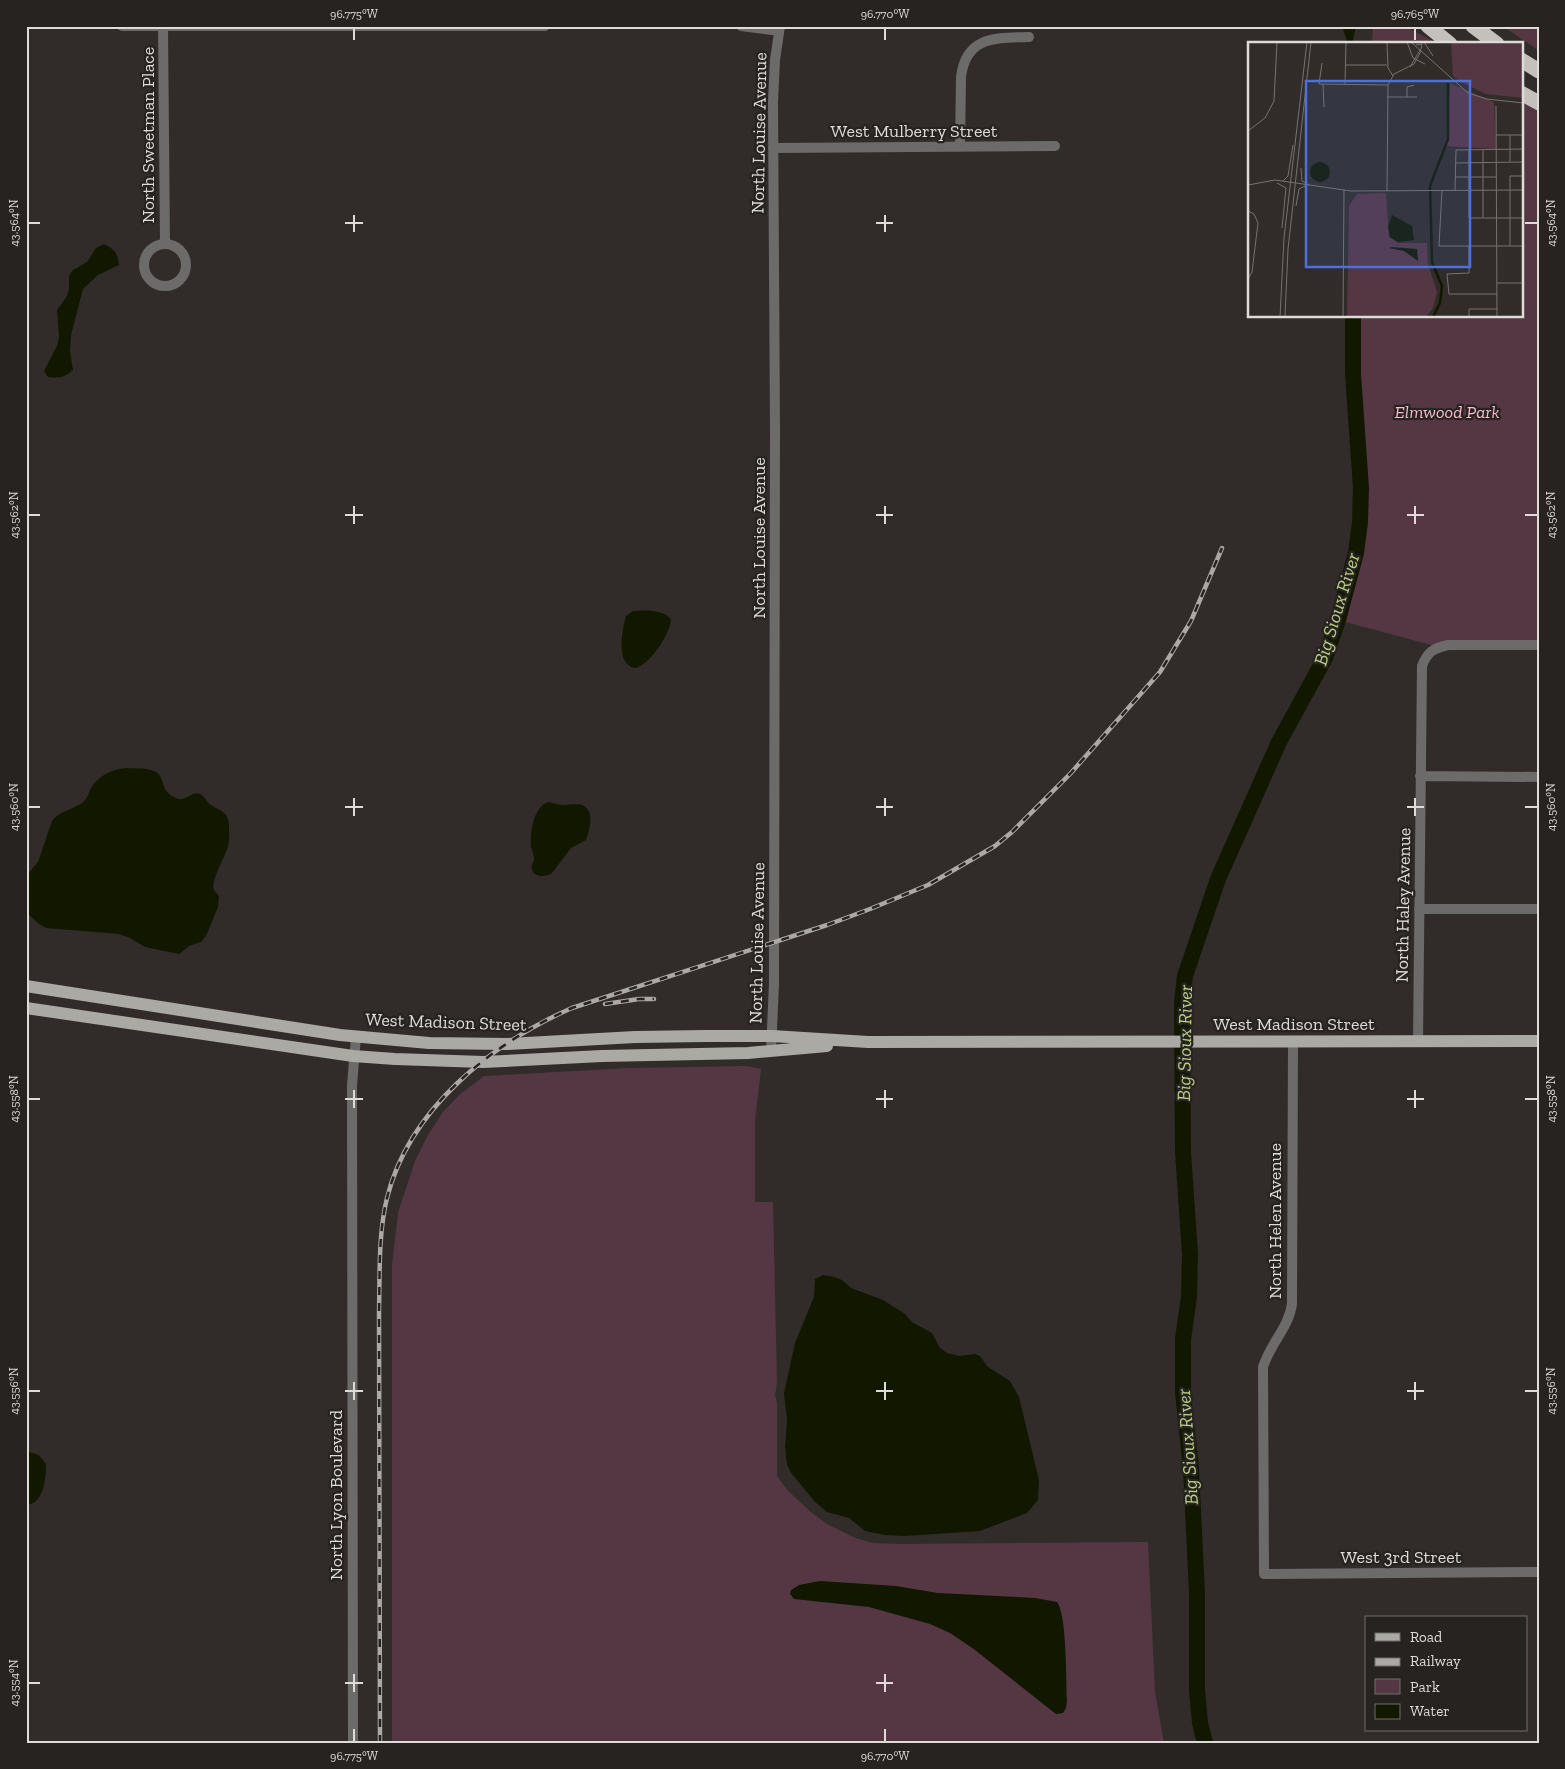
<svg xmlns="http://www.w3.org/2000/svg" width="1565" height="1769" viewBox="0 0 1565 1769" font-family="'Zilla Slab',serif">
  <style>
    .green { fill: #553744 }
    .water { fill: #121800 }
    .lines { fill: none; stroke-linecap: round; stroke-linejoin: round }
    .river { stroke: #121800; stroke-width: 16 }
    .minor { stroke: #6c6b69; stroke-width: 10 }
    .major { stroke: #aba9a4; stroke-width: 12 }
    .highway { stroke: #c4c1bc; stroke-width: 15 }
    .rail-casing { stroke: #aca8a6; stroke-width: 4.5 }
    .rail { stroke: #272320; stroke-width: 2.5; stroke-dasharray: 8; stroke-linecap: butt }
    .ticks { fill: none; stroke: #dedbd9; stroke-width: 2 }
    .labels { text-anchor: middle; stroke-width: 4.5; stroke-linejoin: round; paint-order: stroke }
    .street-label { font-size: 18px; fill: #dedbd9; stroke: #272320 }
    .park-label { font-size: 18px; font-style: italic; fill: #fabbd4; stroke: #272320 }
    .water-label { font-size: 19px; font-style: italic; fill: #bace84; stroke: #272320 }
    .inset-river { fill: none; stroke: #121800; stroke-width: 2.5 }
    .inset-road { fill: none; stroke: #76726f; stroke-width: 1 }
    .view { fill: #4d71d8; fill-opacity: 0.15; stroke: #4d71d8; stroke-width: 2.5 }
    .inset-edge { fill: none; stroke: #dedbd9; stroke-width: 2.5 }
    .neatline { fill: none; stroke: #dedbd9; stroke-width: 2 }
    .ticks-label { font-size: 12px; text-anchor: middle; fill: #dedbd9 }
  </style>
  <rect width="100%" height="100%" fill="#312c29"/>
  <!-- green -->
  <path class="green" d="M 1373,26 L 1404,26 L 1439,44 L 1372,44 Z
    M 1503,26 L 1539,26 L 1539,51 Z
    M 1521,90 L 1539,101 L 1539,646 L 1439,647 L 1338,620 L 1356,553 L 1360,522 L 1361,488 L 1353,374 L 1353,316 L 1521,316 Z
    M 746,1066 L 761,1069 L 755,1121 L 755,1202 L 773,1202 L 777,1383 L 775,1395 L 777,1403 L 777,1476 L 788,1491 L 812,1513 L 827,1524 L 855,1538 L 873,1543 L 898,1544 L 1148,1542 L 1155,1692 L 1164,1743 L 392,1743 L 392,1265 L 398,1213 L 415,1161 L 428,1135 L 443,1112 L 459,1095 L 484,1076 L 629,1068 Z"/>
  <!-- water -->
  <path class="water" d="M 1342,26 L 1356,26 L 1352,44 L 1348,44 Z
    M 104,244 C 114,249 118,253 119,265 L 98,275 L 83,289 L 71,335 L 70,351 L 73,370 C 65,377 59,379 48,377 L 44,371 L 57,346 L 59,337 L 57,310 L 67,296 L 69,289 L 69,276 L 73,270 L 87,262 L 96,248 Z
    M 633,611 C 645,610 662,609 671,619 C 671,633 650,664 636,668 C 615,666 622,630 626,616 Z
    M 126,768 C 135,769 148,767 156,772 C 166,778 159,791 176,798 C 186,803 191,790 200,794 C 206,797 206,802 211,805 C 215,808 220,809 224,813 C 228,816 229,822 229,827 C 229,833 230,840 228,846 C 226,856 210,881 214,890 C 215,892 218,894 219,896 L 218,907 L 206,936 L 201,942 L 189,946 L 179,954 L 145,947 L 130,938 L 119,934 L 46,928 L 39,924 L 26,912 L 26,876 L 38,862 L 52,821 C 59,811 72,810 82,803 C 87,799 88,795 90,790 C 97,776 112,769 126,768 Z
    M 548,802 C 554,803 559,805 564,805 C 570,805 579,803 584,806 C 595,812 589,832 586,840 L 571,848 L 552,873 C 547,877 535,878 532,870 C 531,866 533,863 534,859 C 534,854 532,851 531,847 C 530,832 533,808 548,802 Z
    M 823,1275 L 834,1277 L 842,1280 L 851,1288 L 883,1300 L 905,1314 L 912,1322 L 932,1333 L 940,1348 L 947,1353 L 959,1356 L 975,1354 L 980,1356 L 988,1367 L 1010,1381 L 1019,1397 L 1039,1480 L 1038,1500 L 1027,1513 L 980,1531 L 905,1536 L 885,1535 L 865,1531 L 849,1518 L 827,1512 L 815,1502 L 792,1474 L 787,1465 L 785,1447 L 787,1420 L 784,1393 L 795,1343 L 814,1297 L 815,1279 Z
    M 26,1451 L 39,1455 L 46,1464 C 46,1478 44,1503 27,1505 Z
    M 820,1581 L 896,1586 L 938,1593 L 1035,1598 L 1057,1602 C 1067,1614 1066,1681 1067,1700 L 1066,1708 L 1063,1713 L 1056,1714 L 975,1650 L 950,1633 L 930,1624 L 869,1607 L 794,1599 L 790,1594 L 791,1590 L 799,1585 Z"/>
  <g class="lines">
    <!-- river -->
    <path class="river" d="M 1205,1743 L 1200,1723 L 1197,1690 L 1197,1593 L 1191,1469 L 1183,1393 L 1183,1339 L 1189,1297 L 1190,1254 L 1183,1152 L 1182,1003 L 1185,976 L 1218,879 L 1279,742 L 1325,658 L 1338,620 L 1356,553 L 1360,522 L 1361,488 L 1353,374 L 1353,316"/>
    <!-- minor -->
    <path class="minor" d="M 122,26 L 545,26
      M 741,26 L 779,31
      M 163,27 L 165,244
      M 960,147 L 961,77 C 966,36 995,38 1029,37
      M 773,148 L 1055,146
      M144 265a21 21 0 1 1 42 0a21 21 0 1 1-42 0Z
      M 1420,776 L 1539,777
      M 1419,909 L 1539,909
      M 1293,1042 L 1292,1304 C 1289,1327 1270,1344 1263,1367 L 1264,1574 L 1539,1572
      M 1418,1042 L 1422,666 C 1427,652 1434,648 1448,645 L 1539,645
      M 771,1051 L 774,984 L 775,431 L 773,102 L 775,60 L 780,26
      M 353,1743 L 352,1085 L 356,1037"/>
    <!-- major -->
    <path class="major" d="M 26,986 L 340,1035 L 429,1043 L 507,1044 L 635,1037 L 706,1036 L 772,1036 L 868,1042 L 1539,1041
      M 26,1008 L 353,1056 L 395,1059 L 483,1062 L 602,1056 L 748,1053 L 827,1046"/>
    <!-- highway -->
    <path class="highway" d="M 1428,26 L 1450,44
      M 1473,26 L 1497,44
      M 1521,60 L 1539,71
      M 1521,93 L 1539,103"/>
    <defs>
      <path id="rail" d="M 605,1004 L 639,999 L 654,999
        M 380,1743 L 379,1312 C 380,1274 378,1235 387,1198 C 409,1109 492,1043 572,1008 L 827,925 L 870,909 L 928,885 L 995,846 L 1012,832 L 1070,774 L 1160,672 L 1191,621 L 1222,548"/>
    </defs>
    <!-- rail casing -->
    <use href="#rail" class="rail-casing"/>
    <!-- rail -->
    <use href="#rail" class="rail"/>
  </g>
  <!-- ticks -->
  <path class="ticks" d="M 354,28 L 354,40M 885,28 L 885,40M 1415,28 L 1415,40M 354,215 L 354,232M 885,215 L 885,232M 28,223 L 40,223M 345,223 L 363,223M 876,223 L 893,223M 1525,223 L 1538,223M 354,506 L 354,524M 885,506 L 885,524M 1415,506 L 1415,524M 28,515 L 40,515M 345,515 L 363,515M 876,515 L 893,515M 1407,515 L 1424,515M 1525,515 L 1538,515M 354,798 L 354,816M 885,798 L 885,816M 1415,798 L 1415,816M 28,807 L 40,807M 345,807 L 363,807M 876,807 L 893,807M 1407,807 L 1424,807M 1525,807 L 1538,807M 354,1090 L 354,1108M 885,1090 L 885,1108M 1415,1090 L 1415,1108M 28,1099 L 40,1099M 345,1099 L 363,1099M 876,1099 L 893,1099M 1407,1099 L 1424,1099M 1525,1099 L 1538,1099M 354,1382 L 354,1400M 885,1382 L 885,1400M 1415,1382 L 1415,1400M 28,1391 L 40,1391M 345,1391 L 363,1391M 876,1391 L 893,1391M 1407,1391 L 1424,1391M 1525,1391 L 1538,1391M 354,1674 L 354,1692M 885,1674 L 885,1692M 28,1683 L 40,1683M 345,1683 L 363,1683M 876,1683 L 893,1683M 354,1729 L 354,1742M 885,1729 L 885,1742"/>
  <g class="labels">
    <!-- street labels -->
    <g class="street-label">
      <text x="914" y="137">West Mulberry Street</text>
      <text transform="translate(759 133) rotate(-89)" y="6">North Louise Avenue</text>
      <text transform="translate(148 135) rotate(-90)" y="6">North Sweetman Place</text>
      <text transform="translate(759 538) rotate(-90)" y="6">North Louise Avenue</text>
      <text transform="translate(1403 905) rotate(-89)" y="6">North Haley Avenue</text>
      <text transform="translate(757 943) rotate(-89)" y="6">North Louise Avenue</text>
      <text transform="translate(446 1022) rotate(2)" y="6">West Madison Street</text>
      <text x="1294" y="1030">West Madison Street</text>
      <text transform="translate(1275 1221) rotate(-90)" y="6">North Helen Avenue</text>
      <text transform="translate(336 1495) rotate(-90)" y="6">North Lyon Boulevard</text>
      <text x="1401" y="1563">West 3rd Street</text>
    </g>
    <!-- park labels -->
    <g class="park-label">
      <text x="1447" y="418">Elmwood Park</text>
    </g>
    <!-- water labels -->
    <g class="water-label">
      <text transform="translate(1336 609) rotate(-73)" y="7">Big Sioux River</text>
      <text transform="translate(1184 1043) rotate(-89)" y="7">Big Sioux River</text>
      <text transform="translate(1187 1447) rotate(-94)" y="7">Big Sioux River</text>
    </g>
  </g>
  <!-- overview -->
  <g transform="translate(1248 42)">
    <rect width="275" height="275" fill="#312c29"/>
    <path d="M 203,0 L 275,0 L 275,56 L 238,52 L 211,39 L 205,34 ZM 202,41 L 246,60 L 248,107 L 198,104 ZM 138,151 L 141,195 L 150,201 L 179,201 L 180,222 L 189,250 L 185,266 L 178,275 L 99,275 L 101,164 L 109,152 Z" fill="#553744"/>
    <path d="M62 130a10 10 0 1 1 20 0a10 10 0 1 1-20 0ZM 144,173 L 164,184 L 166,198 L 150,200 L 142,195 L 140,185 ZM 144,205 L 169,207 L 170,219 L 156,209 L 141,206 Z" fill="#121800"/>
    <path class="inset-river" d="M 185,275 L 192,261 L 194,244 L 184,220 L 182,144 L 200,97 L 200,41"/>
    <path class="inset-road" d="M 139,0 L 140,26 L 145,34M 159,0 L 165,16 L 177,22M 163,0 L 220,51 L 239,57 L 275,61M 176,0 L 185,14M 168,3 L 174,2 L 172,11M 74,21 L 71,42 L 140,43M 97,23 L 139,23M 162,25 L 172,8M 75,42 L 76,65M 97,42 L 98,0M 139,55 L 169,55M 159,55 L 159,45 L 166,43M 248,64 L 249,275M 0,89 L 17,76 L 26,59 L 29,0M 248,93 L 275,93M 221,107 L 221,176 L 275,176M 235,107 L 235,176M 262,120 L 262,93M 207,121 L 275,120M 53,126 L 54,139 L 61,143M 207,135 L 248,135M 35,139 L 40,134 L 45,103M 29,141 L 38,146 L 34,186M 0,143 L 27,138 L 103,149 L 275,148M 194,148 L 191,204 L 275,204M 207,148 L 208,108 L 275,107M 139,149 L 140,43 L 146,32 L 166,22 L 172,11M 48,164 L 51,147 L 57,144M 0,169 L 6,172 L 10,181 L 4,230 L 0,237M 221,204 L 221,231 L 199,232 L 201,252 L 249,252M 262,204 L 262,134 L 275,134M 249,241 L 275,241M 32,275 L 36,196 L 59,0M 37,275 L 40,207 L 63,0M 95,275 L 96,148M 221,275 L 221,267 L 249,267"/>
    <path class="view" d="M 58,39 L 222,39 L 222,225 L 58,225 Z"/>
    <rect width="275" height="275" class="inset-edge"/>
  </g>
  <!-- border -->
  <rect width="1565" height="1769" fill="none" stroke="#272320" stroke-width="55"/>
  <!-- legend -->
  <rect x="1365" y="1616" width="162" height="115" fill="#272320" stroke="#706d6a"/>
  <rect x="1375" y="1633" width="25" height="8" fill="#aba9a4" stroke="#706d6a"/>
  <text x="1410" y="1642" font-size="15" fill="#dedbd9">Road</text>
  <rect x="1375" y="1658" width="25" height="8" fill="#aca8a6" stroke="#706d6a"/>
  <text x="1410" y="1666" font-size="15" fill="#dedbd9">Railway</text>
  <rect x="1375" y="1679" width="25" height="15" fill="#553744" stroke="#706d6a"/>
  <text x="1410" y="1692" font-size="15" fill="#dedbd9">Park</text>
  <rect x="1375" y="1704" width="25" height="15" fill="#121800" stroke="#706d6a"/>
  <text x="1410" y="1716" font-size="15" fill="#dedbd9">Water</text>
  <rect x="28" y="28" width="1510" height="1714" class="neatline"/>
  <g class="ticks-label">
    <text x="354" y="18">96.775°W</text>
    <text x="885" y="18">96.770°W</text>
    <text x="1415" y="18">96.765°W</text>
    <text transform="translate(14 223) rotate(-90)" y="4">43.564°N</text>
    <text transform="translate(1551 223) rotate(-90)" y="4">43.564°N</text>
    <text transform="translate(14 515) rotate(-90)" y="4">43.562°N</text>
    <text transform="translate(1551 515) rotate(-90)" y="4">43.562°N</text>
    <text transform="translate(14 807) rotate(-90)" y="4">43.560°N</text>
    <text transform="translate(1551 807) rotate(-90)" y="4">43.560°N</text>
    <text transform="translate(14 1099) rotate(-90)" y="4">43.558°N</text>
    <text transform="translate(1551 1099) rotate(-90)" y="4">43.558°N</text>
    <text transform="translate(14 1391) rotate(-90)" y="4">43.556°N</text>
    <text transform="translate(1551 1391) rotate(-90)" y="4">43.556°N</text>
    <text transform="translate(14 1683) rotate(-90)" y="4">43.554°N</text>
    <text x="354" y="1760">96.775°W</text>
    <text x="885" y="1760">96.770°W</text>
  </g>
</svg>
